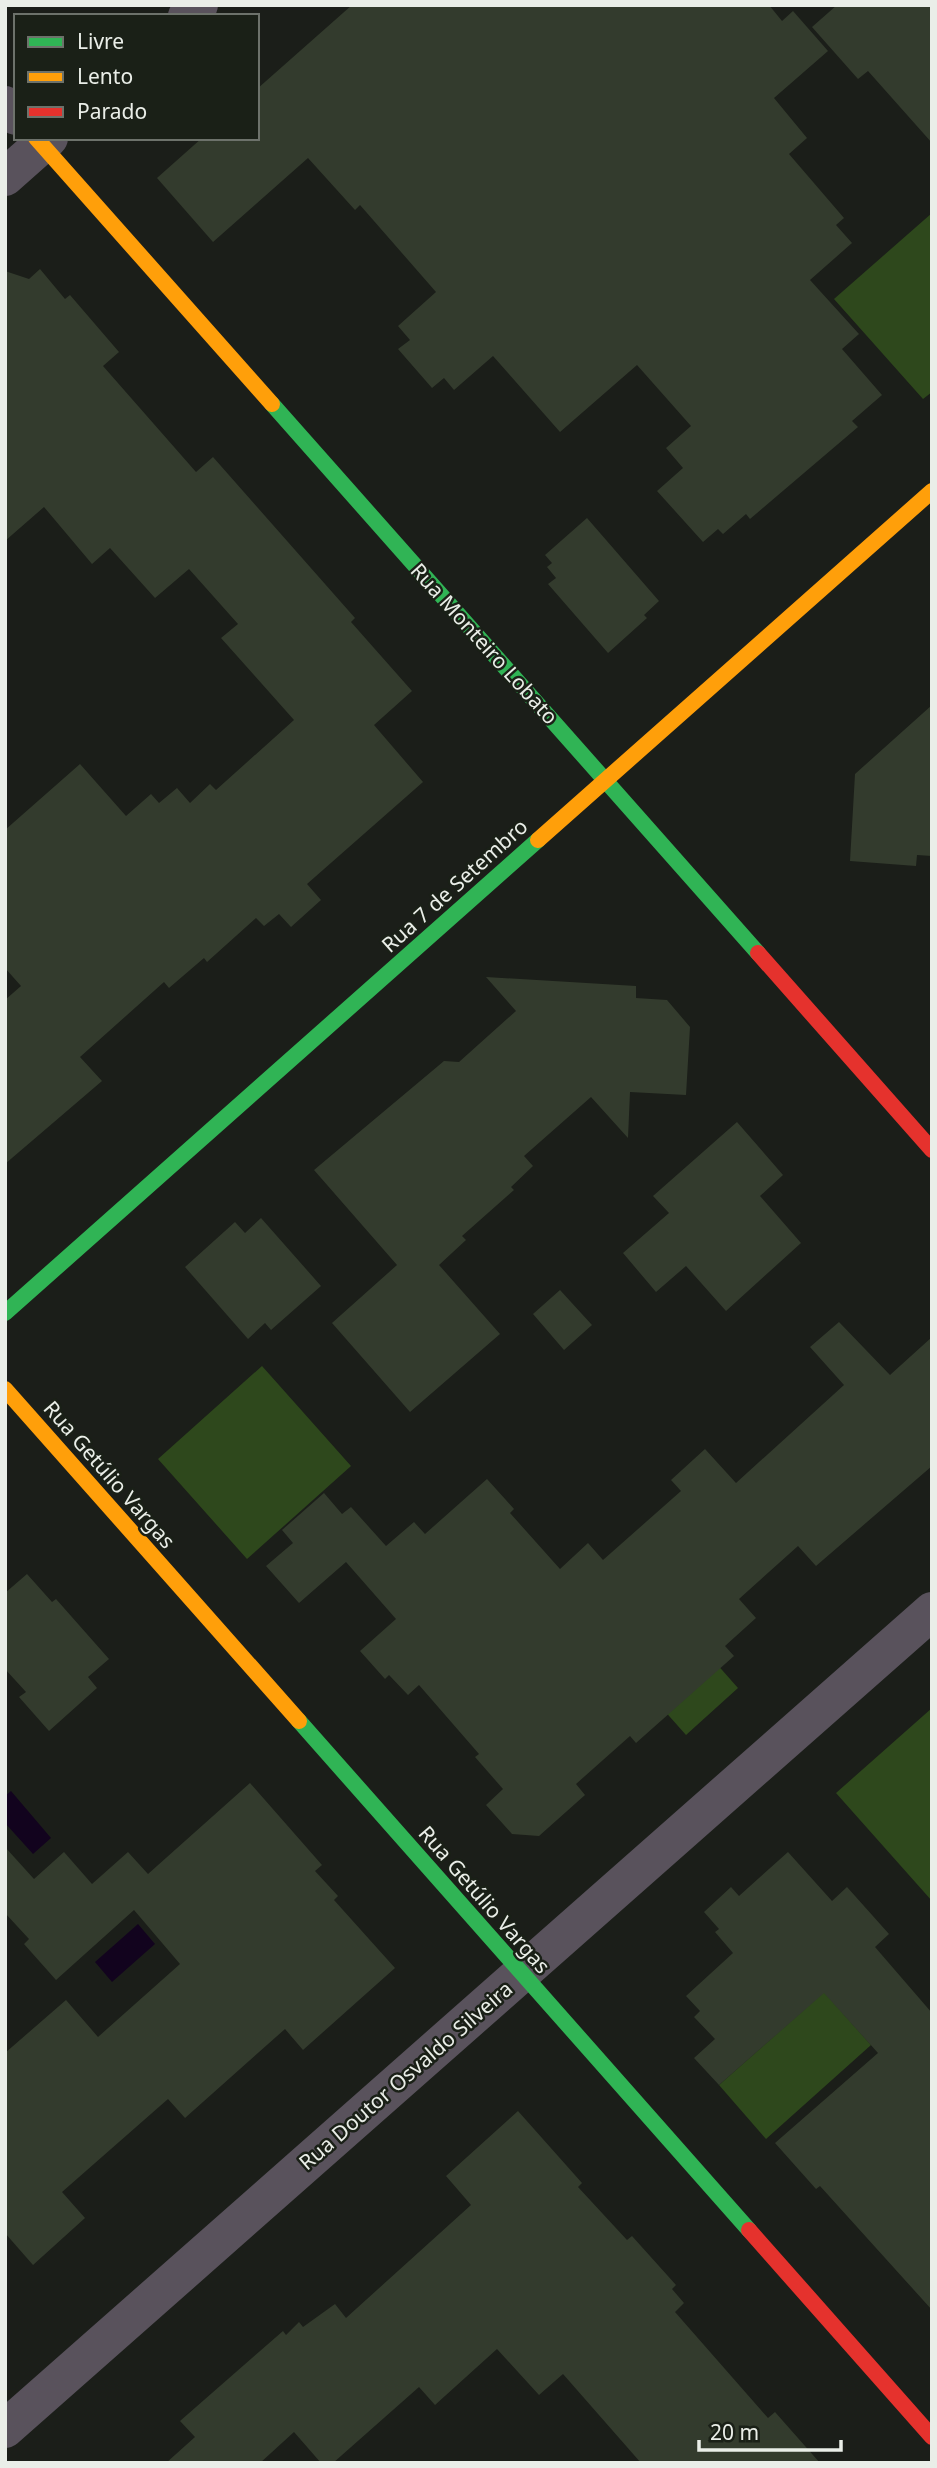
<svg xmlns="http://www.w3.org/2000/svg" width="937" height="2468" viewBox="0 0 937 2468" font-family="'Noto Sans',sans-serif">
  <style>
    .green { fill: #2e481c }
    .water { fill: #12031e }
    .building { fill: #333b2d }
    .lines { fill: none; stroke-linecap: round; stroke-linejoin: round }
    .street { stroke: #59525c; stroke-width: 38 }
    .fast { stroke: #30b455; stroke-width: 16 }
    .slow { stroke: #ff9f0a; stroke-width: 16 }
    .jam { stroke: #e5322d; stroke-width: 16 }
    .labels { text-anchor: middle; stroke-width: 5; stroke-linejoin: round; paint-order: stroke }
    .street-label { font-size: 21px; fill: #eaeee8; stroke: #1a2017 }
  </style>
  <rect width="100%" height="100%" fill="#1b1e19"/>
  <!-- green -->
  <path class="green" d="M 932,213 L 932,392 L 923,399 L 834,299 Z
    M 262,1366 L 351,1466 L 247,1559 L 158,1459 Z
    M 645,1583 L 738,1688 L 686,1735 L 590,1627 Z
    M 932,1708 L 932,1901 L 836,1793 Z
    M 824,1992 L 871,2045 L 766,2139 L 719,2085 Z"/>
  <!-- water -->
  <path class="water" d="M 11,1791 L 51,1838 L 33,1854 L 5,1823 L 5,1796 Z
    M 138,1924 L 155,1944 L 112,1982 L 95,1962 Z"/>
  <!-- building -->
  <path class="building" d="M 352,5 L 769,5 L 782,21 L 793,11 L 828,51 L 774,98 L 807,138 L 789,154 L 844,218 L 836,225 L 852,243 L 810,280 L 859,334 L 842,349 L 882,395 L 852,421 L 858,427 L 750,519 L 746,514 L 723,534 L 718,529 L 703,542 L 657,491 L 683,468 L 666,448 L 691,426 L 637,365 L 560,432 L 493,356 L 454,390 L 444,378 L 432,388 L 398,349 L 410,340 L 398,326 L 436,292 L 360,205 L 355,210 L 308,158 L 213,242 L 157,178 L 202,138 L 257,138 L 257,89 Z
    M 837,5 L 932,5 L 932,143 L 868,71 L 858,79 L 812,27 Z
    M 40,269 L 65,299 L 70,295 L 119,352 L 103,366 L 196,472 L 213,457 L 355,618 L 351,622 L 412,691 L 374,725 L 423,782 L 307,884 L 321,900 L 291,927 L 279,914 L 264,926 L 256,918 L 207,962 L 204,958 L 169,988 L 164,982 L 80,1057 L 102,1081 L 5,1164 L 5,1000 L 21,986 L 5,968 L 5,830 L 80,764 L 126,816 L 151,794 L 159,803 L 177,788 L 190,803 L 210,784 L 216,790 L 294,720 L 221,638 L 238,624 L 189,569 L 155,598 L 110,548 L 92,564 L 44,507 L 5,541 L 5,271 L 29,279 Z
    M 587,518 L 659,601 L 644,615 L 647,618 L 608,653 L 548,584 L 556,578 L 547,567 L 552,563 L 545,555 Z
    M 932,705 L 932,856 L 917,855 L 916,866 L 850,861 L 855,774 Z
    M 486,977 L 636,986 L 636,998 L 667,1000 L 690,1027 L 686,1095 L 630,1092 L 628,1138 L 591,1097 L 524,1156 L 533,1166 L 511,1187 L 514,1190 L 462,1236 L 466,1240 L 439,1265 L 500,1334 L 410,1412 L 332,1323 L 397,1265 L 314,1170 L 444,1061 L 459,1062 L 516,1011 Z
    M 737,1122 L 783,1175 L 760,1196 L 801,1243 L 726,1311 L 686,1266 L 656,1292 L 623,1253 L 669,1213 L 653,1196 Z
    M 261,1218 L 321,1286 L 271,1330 L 265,1323 L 248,1339 L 185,1267 L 235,1222 L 245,1233 Z
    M 560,1290 L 592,1325 L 564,1350 L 533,1314 Z
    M 839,1322 L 890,1375 L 932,1337 L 932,1466 L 816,1566 L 798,1546 L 739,1599 L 756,1618 L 725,1646 L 734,1656 L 636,1743 L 630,1736 L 576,1784 L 585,1795 L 539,1836 L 512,1834 L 486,1805 L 503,1789 L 475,1757 L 479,1754 L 419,1685 L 408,1695 L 389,1675 L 385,1679 L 360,1651 L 396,1619 L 346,1562 L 299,1603 L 266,1566 L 293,1543 L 282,1530 L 324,1493 L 342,1514 L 351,1507 L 386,1546 L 414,1522 L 425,1534 L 487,1479 L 514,1509 L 510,1513 L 560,1569 L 588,1543 L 603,1560 L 681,1491 L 671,1480 L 705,1449 L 736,1483 L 844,1385 L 810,1347 Z
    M 27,1574 L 52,1602 L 56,1599 L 109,1659 L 88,1677 L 97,1688 L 49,1731 L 19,1697 L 26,1692 L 5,1669 L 5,1593 Z
    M 250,1783 L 322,1865 L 315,1871 L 338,1896 L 334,1900 L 395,1968 L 303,2050 L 285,2029 L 185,2118 L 168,2099 L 62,2192 L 85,2218 L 33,2265 L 5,2233 L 5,2053 L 66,2000 L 98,2037 L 180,1964 L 134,1910 L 56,1980 L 24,1944 L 29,1939 L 5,1913 L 5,1847 L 34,1879 L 64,1852 L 92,1884 L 128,1852 L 148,1874 Z
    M 788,1852 L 832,1901 L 847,1887 L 889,1934 L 875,1947 L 932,2013 L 932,2310 L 820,2186 L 816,2189 L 775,2143 L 878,2053 L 824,1993 L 719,2085 L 694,2058 L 715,2039 L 694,2017 L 700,2011 L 686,1996 L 733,1953 L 715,1932 L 719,1929 L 704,1912 L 731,1887 L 739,1896 Z
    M 518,2111 L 582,2183 L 578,2187 L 627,2240 L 632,2236 L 676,2285 L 672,2289 L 684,2303 L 675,2312 L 768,2418 L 775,2412 L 820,2463 L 641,2463 L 563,2374 L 539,2395 L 497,2349 L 435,2405 L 419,2387 L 333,2463 L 321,2463 L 294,2432 L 260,2463 L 166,2463 L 195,2437 L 180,2421 L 283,2331 L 286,2335 L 299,2322 L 303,2327 L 335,2304 L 346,2318 L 471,2205 L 446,2176 Z"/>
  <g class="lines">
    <!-- street -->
    <path class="street" d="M 187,16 L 199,5
      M 5,105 L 16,116
      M 5,177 L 49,138
      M 5,2429 L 932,1611"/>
    <!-- fast -->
    <path class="fast" d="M 272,404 L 758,953
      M 5,1313 L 538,840
      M 299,1721 L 749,2230"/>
    <!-- slow -->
    <path class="slow" d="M 36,138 L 272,404
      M 538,840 L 932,491
      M 5,1389 L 299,1721"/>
    <!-- jam -->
    <path class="jam" d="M 758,953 L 932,1150
      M 749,2230 L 932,2437"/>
  </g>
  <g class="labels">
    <!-- street labels -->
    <g class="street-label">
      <text transform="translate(484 644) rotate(48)" y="7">Rua Monteiro Lobato</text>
      <text transform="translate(455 886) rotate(-42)" y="7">Rua 7 de Setembro</text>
      <text transform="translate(109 1475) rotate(49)" y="7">Rua Getúlio Vargas</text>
      <text transform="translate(484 1900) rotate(49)" y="7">Rua Getúlio Vargas</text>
      <text transform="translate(406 2076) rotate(-41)" y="7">Rua Doutor Osvaldo Silveira</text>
    </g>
  </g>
  <!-- border -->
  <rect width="937" height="2468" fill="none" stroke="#eaeee8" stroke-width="14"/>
  <!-- legend -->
  <rect x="14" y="14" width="245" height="126" fill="#1a2017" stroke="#6d726b" stroke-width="2"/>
  <rect x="28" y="37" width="35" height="10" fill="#30b455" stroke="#6d726b" stroke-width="2"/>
  <text x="77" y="49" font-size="21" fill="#eaeee8">Livre</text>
  <rect x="28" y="72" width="35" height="10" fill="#ff9f0a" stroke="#6d726b" stroke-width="2"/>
  <text x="77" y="84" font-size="21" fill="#eaeee8">Lento</text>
  <rect x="28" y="107" width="35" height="10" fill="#e5322d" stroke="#6d726b" stroke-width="2"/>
  <text x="77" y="119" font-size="21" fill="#eaeee8">Parado</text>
  <!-- scale -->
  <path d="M699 2440v10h142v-10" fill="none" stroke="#eaeee8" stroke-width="3.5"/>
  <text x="710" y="2440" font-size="21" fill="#eaeee8" stroke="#1a2017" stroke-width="5" paint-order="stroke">20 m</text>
</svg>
